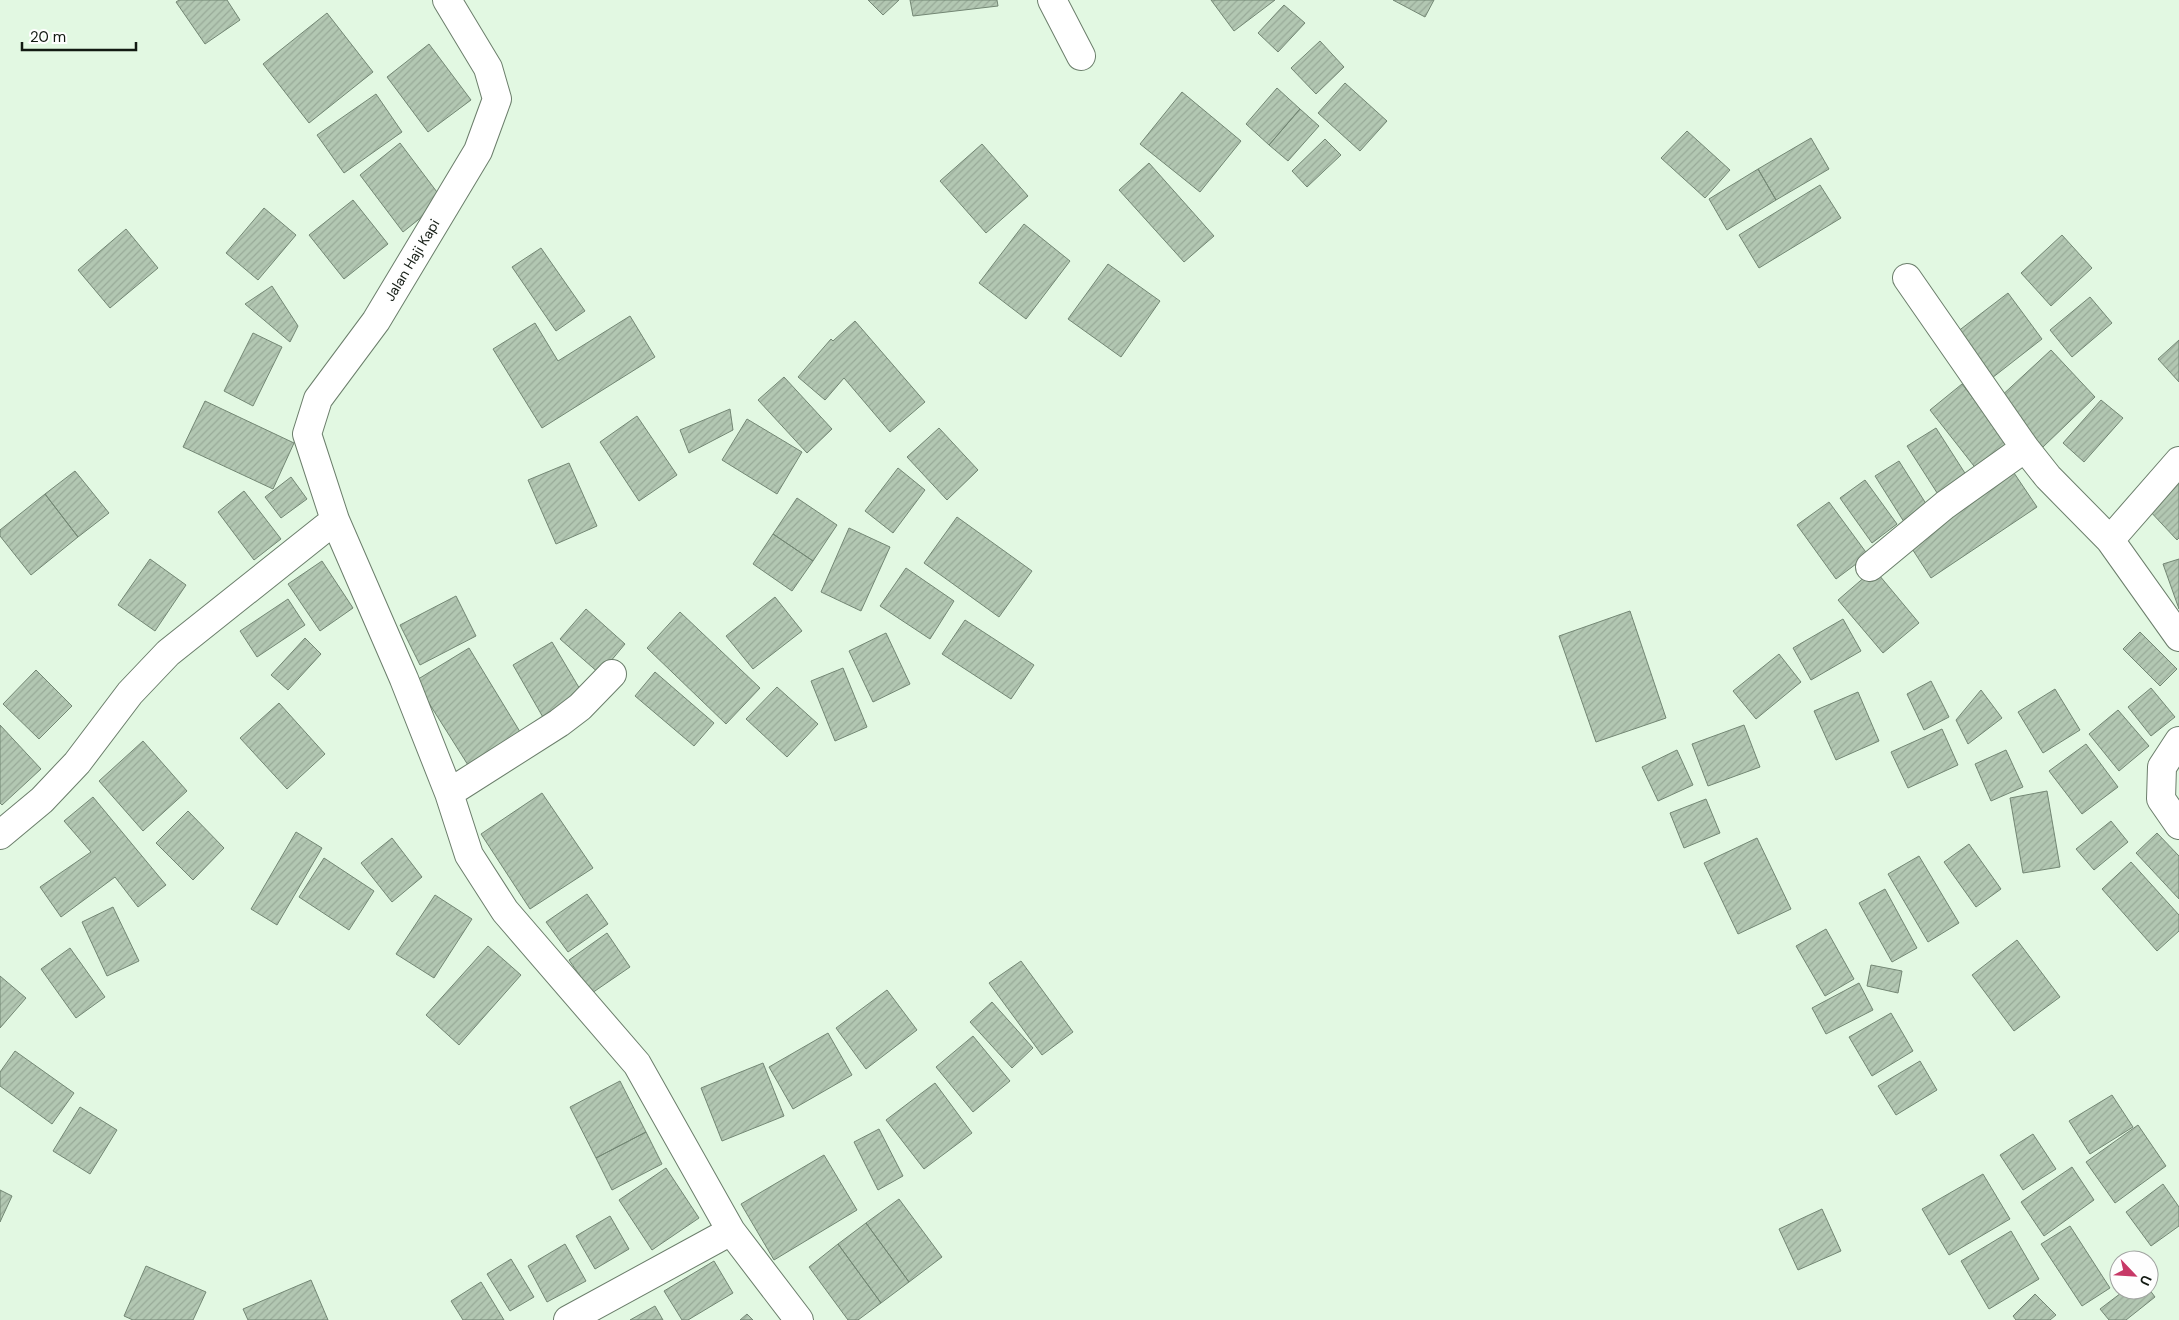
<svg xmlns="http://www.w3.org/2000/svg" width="2179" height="1320" viewBox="0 0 2179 1320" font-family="'DM Sans',sans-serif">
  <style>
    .building { fill: url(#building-hatch); stroke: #738774 }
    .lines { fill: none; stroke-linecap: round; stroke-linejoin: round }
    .minor-casing { stroke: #6b7e6b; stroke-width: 30 }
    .minor { stroke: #fff; stroke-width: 28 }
    .labels { text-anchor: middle; stroke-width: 4; stroke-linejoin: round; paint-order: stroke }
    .street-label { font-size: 14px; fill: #121a12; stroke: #fefefe }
  </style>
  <defs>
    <pattern id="building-hatch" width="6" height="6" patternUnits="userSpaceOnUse" patternTransform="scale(1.25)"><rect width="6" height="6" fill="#b2c7b2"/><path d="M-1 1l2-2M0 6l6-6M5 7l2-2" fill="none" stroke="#98aa98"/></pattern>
  </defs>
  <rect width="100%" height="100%" fill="#e2f8e2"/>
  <!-- building -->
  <path class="building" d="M 179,0 L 227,0 L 240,20 L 205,44 L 176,2 Z
    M 868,0 L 899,0 L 883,15 Z
    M 910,0 L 997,0 L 998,6 L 913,16 Z
    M 1211,0 L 1275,0 L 1234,31 Z
    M 1393,0 L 1434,0 L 1425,17 Z
    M 1284,5 L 1305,23 L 1278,52 L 1258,33 Z
    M 327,13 L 373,72 L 309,123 L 263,64 Z
    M 1320,41 L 1344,67 L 1316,94 L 1291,68 Z
    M 429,44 L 471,100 L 428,132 L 387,77 Z
    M 1345,83 L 1387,121 L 1360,151 L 1318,113 Z
    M 1277,88 L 1300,109 L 1269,145 L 1246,124 Z
    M 1182,92 L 1241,141 L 1200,192 L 1140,144 Z
    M 376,94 L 402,132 L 344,173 L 317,135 Z
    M 1300,109 L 1319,126 L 1288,161 L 1269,145 Z
    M 1687,131 L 1730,170 L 1705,198 L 1661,158 Z
    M 1811,138 L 1829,169 L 1776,200 L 1758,169 Z
    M 1325,139 L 1341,155 L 1307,187 L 1292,171 Z
    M 400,143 L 443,200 L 403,232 L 360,175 Z
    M 982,144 L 1028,196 L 986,233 L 940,181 Z
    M 1149,163 L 1214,236 L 1184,262 L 1119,190 Z
    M 1758,169 L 1776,200 L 1727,230 L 1709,199 Z
    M 1820,185 L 1841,218 L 1759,268 L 1739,235 Z
    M 353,200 L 388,244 L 344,279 L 309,235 Z
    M 264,208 L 296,235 L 258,280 L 226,253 Z
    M 1024,224 L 1070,261 L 1026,319 L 979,283 Z
    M 126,229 L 158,268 L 110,308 L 78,270 Z
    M 2062,235 L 2092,268 L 2051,306 L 2021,273 Z
    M 541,248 L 585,311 L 556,331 L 512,267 Z
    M 1108,264 L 1160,301 L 1121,357 L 1068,319 Z
    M 272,286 L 298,326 L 290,342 L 245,304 Z
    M 2008,293 L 2042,339 L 1992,378 L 1957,332 Z
    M 2090,297 L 2112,323 L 2072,357 L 2050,330 Z
    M 630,316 L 655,357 L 542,428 L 493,349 L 535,323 L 558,361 Z
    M 855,321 L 925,402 L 890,432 L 844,378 L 825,400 L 798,377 L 831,339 L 833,341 Z
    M 253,333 L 282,347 L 253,406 L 224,391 Z
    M 2179,340 L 2179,382 L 2158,359 Z
    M 2051,350 L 2095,397 L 2043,447 L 1998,399 Z
    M 784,377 L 832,429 L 807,453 L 758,400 Z
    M 1962,384 L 2013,449 L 1981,475 L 1930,410 Z
    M 2101,400 L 2123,418 L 2084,462 L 2063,443 Z
    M 205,401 L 294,443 L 273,489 L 183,447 Z
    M 730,409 L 733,430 L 689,453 L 680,430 Z
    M 637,416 L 677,475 L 639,501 L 600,442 Z
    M 747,419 L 802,452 L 777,494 L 722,460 Z
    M 939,428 L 978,470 L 947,500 L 907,457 Z
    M 1936,428 L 1970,481 L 1941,499 L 1907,446 Z
    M 1899,461 L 1930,510 L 1906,525 L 1875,476 Z
    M 569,463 L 597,526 L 556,544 L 528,480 Z
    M 898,468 L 925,490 L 893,533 L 865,511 Z
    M 2012,470 L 2037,507 L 1931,578 L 1907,541 Z
    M 75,471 L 109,513 L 78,537 L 45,494 Z
    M 291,477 L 307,499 L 281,518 L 265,497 Z
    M 2179,479 L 2179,538 L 2177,540 L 2147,508 Z
    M 1865,480 L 1897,524 L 1872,543 L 1840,498 Z
    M 244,491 L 281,539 L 254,560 L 218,512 Z
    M 45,494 L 78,537 L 31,575 L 0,536 L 0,530 Z
    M 797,498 L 837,525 L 813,561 L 773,534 Z
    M 1829,502 L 1868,555 L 1836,579 L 1797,525 Z
    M 957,517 L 1032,571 L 999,617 L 924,563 Z
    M 849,528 L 890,547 L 861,611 L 821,592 Z
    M 773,534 L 813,561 L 792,591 L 753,564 Z
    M 150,559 L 186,585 L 155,631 L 118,605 Z
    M 2179,559 L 2179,609 L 2163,564 Z
    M 322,561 L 353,608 L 320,631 L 288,584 Z
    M 906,568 L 954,601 L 930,639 L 880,606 Z
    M 1874,569 L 1919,623 L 1883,653 L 1838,600 Z
    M 456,596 L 476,636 L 420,665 L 400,625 Z
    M 775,597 L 802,631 L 753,669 L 726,636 Z
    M 288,599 L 305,625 L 257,657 L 240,631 Z
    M 586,609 L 625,644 L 600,674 L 560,639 Z
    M 1630,611 L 1666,718 L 1596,742 L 1559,636 Z
    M 680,612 L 760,688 L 726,724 L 647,648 Z
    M 1843,619 L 1861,651 L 1811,680 L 1793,648 Z
    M 965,620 L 1034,665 L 1011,699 L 942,654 Z
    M 2140,632 L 2177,669 L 2160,686 L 2123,649 Z
    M 886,633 L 910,684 L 873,702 L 849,651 Z
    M 305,638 L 321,654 L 288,690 L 271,675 Z
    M 552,642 L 584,696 L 544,719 L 513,665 Z
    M 469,648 L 525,740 L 473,773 L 415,681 Z
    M 1779,654 L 1801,682 L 1756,719 L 1733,691 Z
    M 843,668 L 867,727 L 835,741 L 811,681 Z
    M 36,670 L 72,706 L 39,739 L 3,704 Z
    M 655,672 L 714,723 L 694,746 L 635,696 Z
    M 1931,681 L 1949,717 L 1924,730 L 1907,694 Z
    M 777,687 L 818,724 L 787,757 L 746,719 Z
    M 2151,688 L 2175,717 L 2151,736 L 2128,707 Z
    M 2055,689 L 2080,730 L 2043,753 L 2018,712 Z
    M 1981,690 L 2002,718 L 1968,744 L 1956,720 Z
    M 1858,692 L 1879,741 L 1836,760 L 1814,711 Z
    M 279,703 L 325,754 L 287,789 L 240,738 Z
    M 2118,710 L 2149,746 L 2119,771 L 2089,734 Z
    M 0,725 L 41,769 L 2,805 L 0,803 Z
    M 1744,725 L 1760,767 L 1708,786 L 1692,744 Z
    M 1942,729 L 1958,765 L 1908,788 L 1891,752 Z
    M 143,741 L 187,791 L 143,831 L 99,781 Z
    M 2086,744 L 2118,787 L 2082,814 L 2049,771 Z
    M 1677,750 L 1693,785 L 1658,801 L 1642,767 Z
    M 2006,750 L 2023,787 L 1991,801 L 1975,764 Z
    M 2047,791 L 2060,867 L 2023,873 L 2010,798 Z
    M 542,793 L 593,868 L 530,909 L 481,834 Z
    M 93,797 L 166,885 L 138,907 L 115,877 L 61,917 L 40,887 L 91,852 L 64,821 Z
    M 1706,799 L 1720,833 L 1684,848 L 1670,813 Z
    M 188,811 L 224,848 L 193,880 L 156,843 Z
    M 2111,821 L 2128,842 L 2094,870 L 2076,849 Z
    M 296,832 L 322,848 L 277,925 L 251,909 Z
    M 2157,833 L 2179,856 L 2179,899 L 2136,853 Z
    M 392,838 L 422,877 L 392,902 L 361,863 Z
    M 1757,838 L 1791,909 L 1738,934 L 1704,863 Z
    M 1969,844 L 2001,889 L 1976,907 L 1944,862 Z
    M 1919,856 L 1959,923 L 1928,942 L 1888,874 Z
    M 324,858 L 374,891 L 349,930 L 299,897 Z
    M 2131,862 L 2179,915 L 2179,931 L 2157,951 L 2102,889 Z
    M 1885,889 L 1917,948 L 1892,962 L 1859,903 Z
    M 587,894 L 608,924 L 568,952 L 546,922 Z
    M 435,895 L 472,919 L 434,978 L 396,954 Z
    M 113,907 L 139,961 L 107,976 L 82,922 Z
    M 1826,929 L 1854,979 L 1825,996 L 1796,946 Z
    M 607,933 L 630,967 L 592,993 L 569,960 Z
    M 2017,940 L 2060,997 L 2014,1031 L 1972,975 Z
    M 488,946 L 521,975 L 459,1045 L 426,1015 Z
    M 70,948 L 105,997 L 76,1018 L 41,969 Z
    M 1021,961 L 1073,1032 L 1042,1055 L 989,983 Z
    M 1871,965 L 1902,971 L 1898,993 L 1867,986 Z
    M 0,976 L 26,998 L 0,1028 Z
    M 1859,983 L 1873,1010 L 1826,1034 L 1812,1008 Z
    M 887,990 L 917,1030 L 866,1069 L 836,1028 Z
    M 992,1002 L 1033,1048 L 1012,1068 L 970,1022 Z
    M 1891,1013 L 1913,1051 L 1872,1076 L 1849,1037 Z
    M 828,1033 L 852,1075 L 793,1109 L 769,1067 Z
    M 973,1036 L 1010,1081 L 973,1112 L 936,1067 Z
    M 15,1051 L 74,1093 L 52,1124 L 0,1086 L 0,1072 Z
    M 1920,1061 L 1937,1090 L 1896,1115 L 1878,1086 Z
    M 763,1063 L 784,1116 L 722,1141 L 701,1088 Z
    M 620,1081 L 646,1132 L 596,1158 L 570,1107 Z
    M 935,1083 L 972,1133 L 924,1169 L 886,1120 Z
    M 2112,1095 L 2133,1127 L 2090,1154 L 2069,1121 Z
    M 80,1107 L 117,1130 L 90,1174 L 53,1151 Z
    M 2138,1125 L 2166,1166 L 2115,1203 L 2086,1162 Z
    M 879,1129 L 903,1176 L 878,1190 L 854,1142 Z
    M 646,1132 L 662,1164 L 612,1190 L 596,1158 Z
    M 2033,1134 L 2056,1169 L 2023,1190 L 2000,1155 Z
    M 824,1155 L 857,1210 L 774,1260 L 741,1204 Z
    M 2072,1167 L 2094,1200 L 2044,1236 L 2021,1202 Z
    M 666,1168 L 699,1218 L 652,1250 L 619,1200 Z
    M 1983,1174 L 2010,1219 L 1949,1255 L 1922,1209 Z
    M 2163,1184 L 2179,1207 L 2179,1226 L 2151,1246 L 2126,1212 Z
    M 0,1190 L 12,1196 L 0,1222 Z
    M 899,1199 L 942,1257 L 909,1282 L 866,1223 Z
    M 1822,1209 L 1841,1251 L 1798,1270 L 1779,1229 Z
    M 610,1216 L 629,1249 L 595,1269 L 576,1236 Z
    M 866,1223 L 909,1282 L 881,1303 L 838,1244 Z
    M 2070,1226 L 2110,1288 L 2082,1306 L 2041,1244 Z
    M 2011,1231 L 2039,1279 L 1989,1309 L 1961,1261 Z
    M 565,1244 L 586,1281 L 547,1302 L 528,1266 Z
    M 838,1244 L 881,1303 L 858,1320 L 848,1320 L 809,1267 Z
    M 511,1259 L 534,1297 L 510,1311 L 487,1274 Z
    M 714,1261 L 733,1293 L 688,1320 L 682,1320 L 664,1291 Z
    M 146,1266 L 206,1292 L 193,1320 L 133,1320 L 124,1316 Z
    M 311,1280 L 328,1320 L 248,1320 L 243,1309 Z
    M 481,1282 L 504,1320 L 463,1320 L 451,1301 Z
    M 2149,1289 L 2155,1297 L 2126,1320 L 2109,1320 L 2100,1309 L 2125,1290 Z
    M 2035,1294 L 2056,1315 L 2050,1320 L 2016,1320 L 2013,1316 Z
    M 655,1306 L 663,1320 L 630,1320 Z
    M 747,1314 L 753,1320 L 740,1320 Z"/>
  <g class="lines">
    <defs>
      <path id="minor" d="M 447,0 L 488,68 L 497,99 L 478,151 L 376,321 L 318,399 L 307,434 L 335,520 L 404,679 L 449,793 L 469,855 L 505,911 L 637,1064 L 731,1231 L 799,1320
        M 1052,0 L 1081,56
        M 1907,278 L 2025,448 L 2048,477 L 2110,540 L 2179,637
        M 2110,540 L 2179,461
        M 1870,567 L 1945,505 L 2025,448
        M 2179,741 L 2162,767 L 2161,799 L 2179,825
        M 449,793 L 559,723 L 580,707 L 612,674
        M 0,835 L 42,800 L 77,763 L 130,693 L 168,653 L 335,520
        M 568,1320 L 731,1231"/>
    </defs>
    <!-- minor casing -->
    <use href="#minor" class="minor-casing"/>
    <!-- minor -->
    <use href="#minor" class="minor"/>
  </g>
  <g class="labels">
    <!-- street labels -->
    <g class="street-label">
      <text transform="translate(412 260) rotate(-59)" y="5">Jalan Haji Kapi</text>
    </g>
  </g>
  <!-- north arrow -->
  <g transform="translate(2134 1275) rotate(115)"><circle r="24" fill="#fefefe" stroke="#a0a3a0"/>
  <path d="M0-4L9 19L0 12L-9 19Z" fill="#c73967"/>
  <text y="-8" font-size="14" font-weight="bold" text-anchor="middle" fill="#121a12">U</text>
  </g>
  <!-- scale -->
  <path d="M22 42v8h114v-8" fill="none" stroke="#121a12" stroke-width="2.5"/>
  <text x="30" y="42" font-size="15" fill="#121a12" stroke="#fefefe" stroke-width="4" paint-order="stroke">20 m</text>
</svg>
